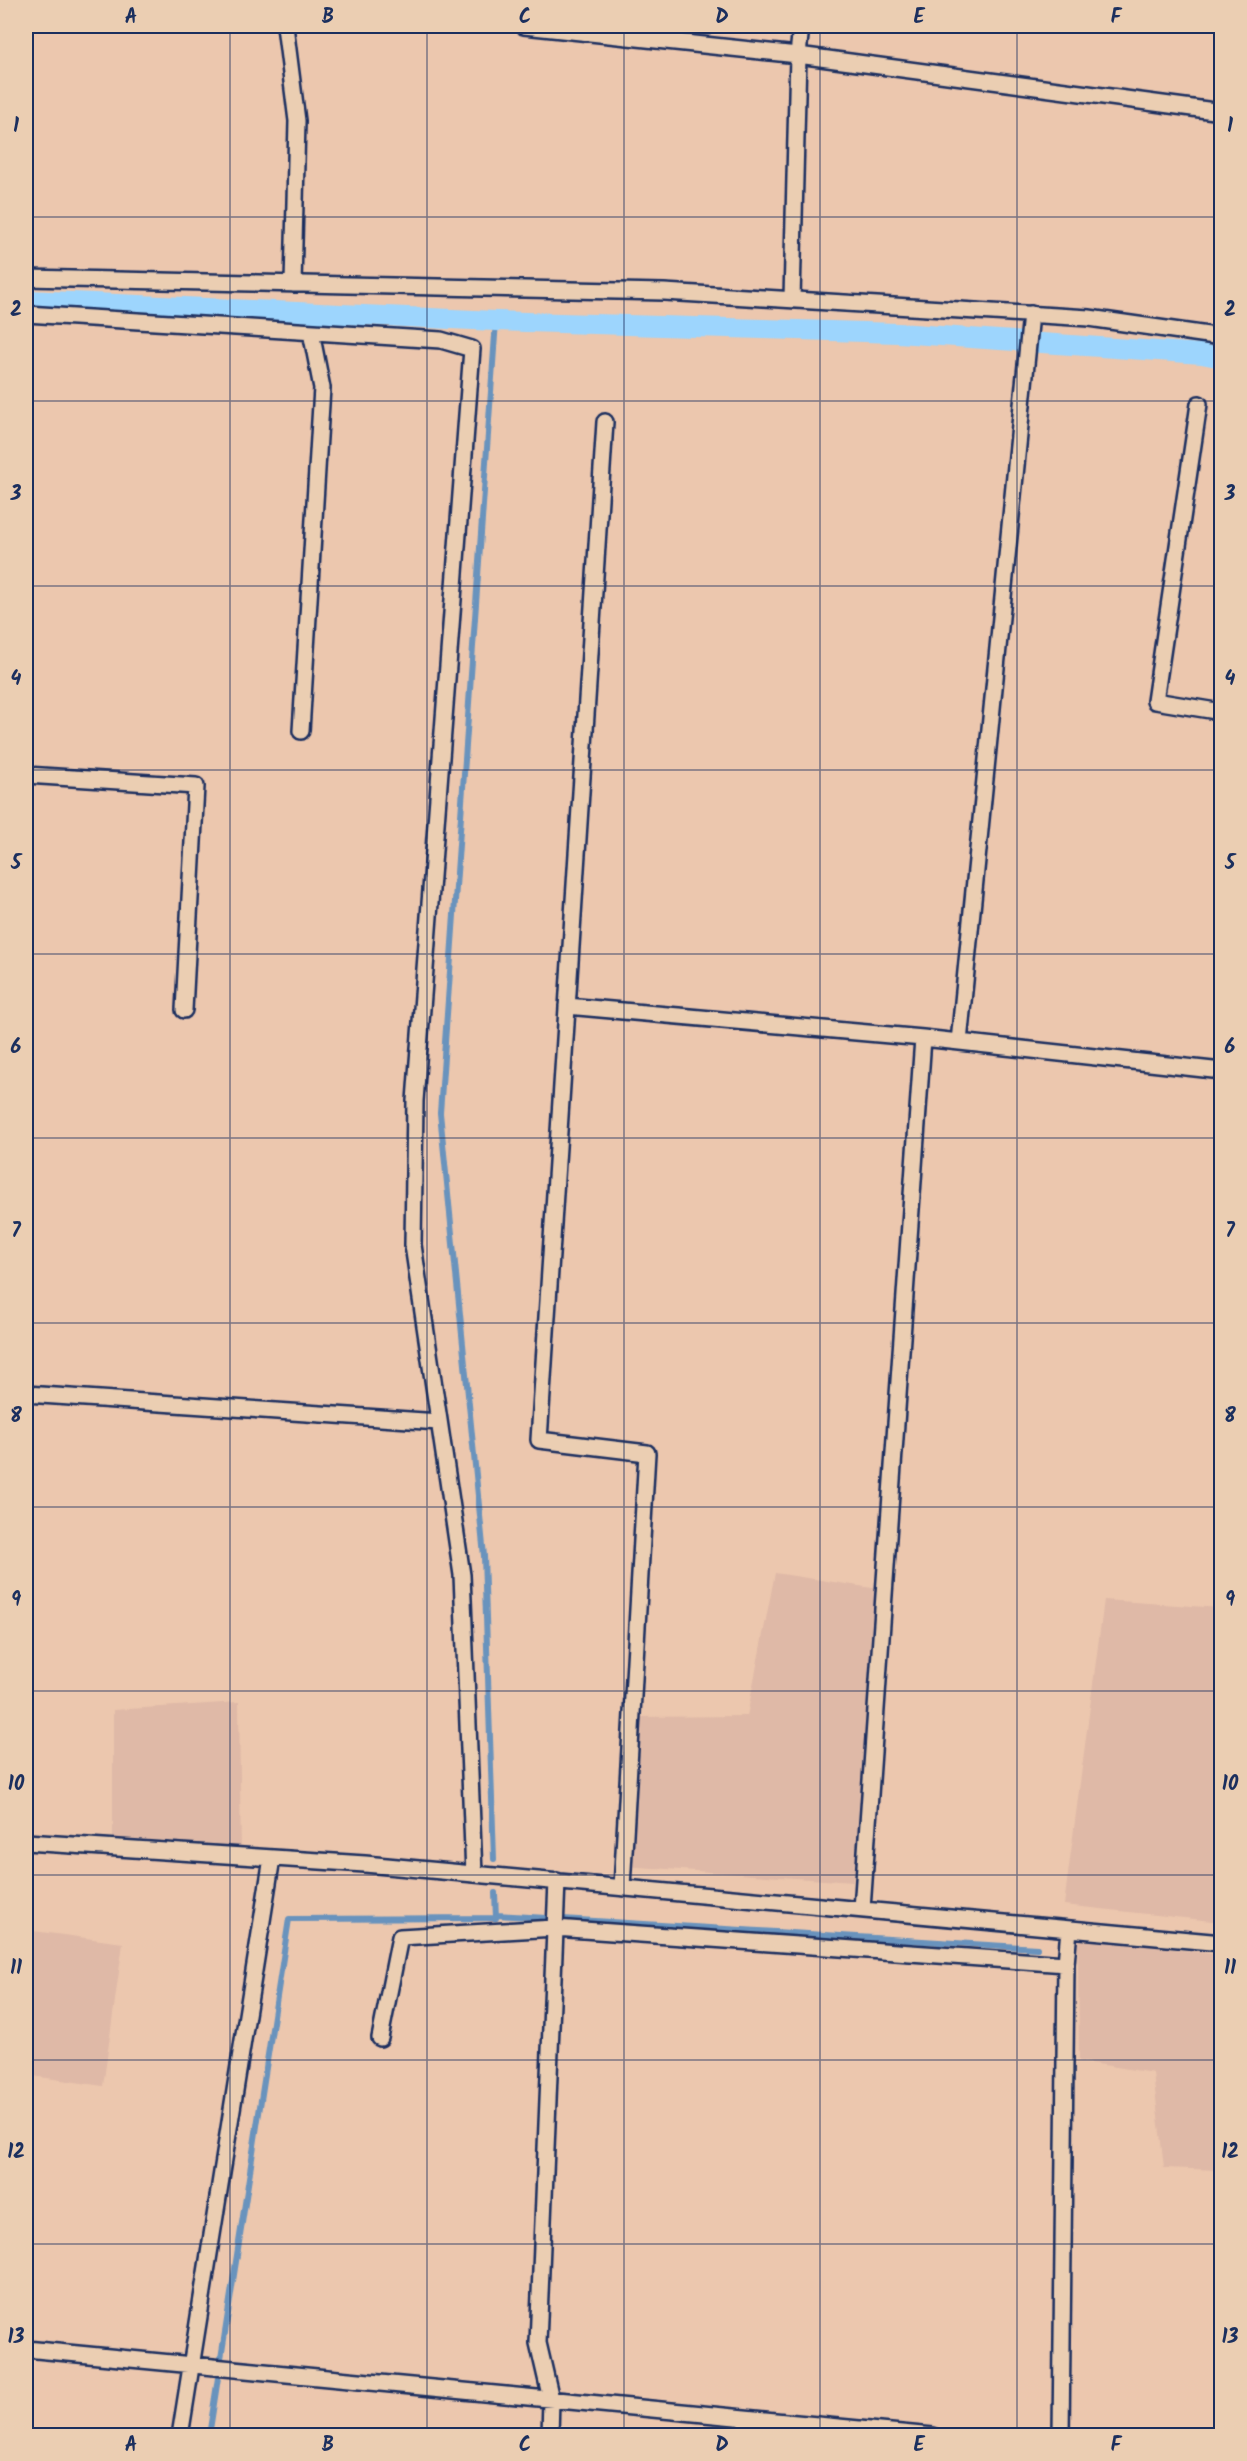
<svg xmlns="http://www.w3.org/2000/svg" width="1247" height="2461" viewBox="0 0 1247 2461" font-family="Kalam,sans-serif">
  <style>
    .built { fill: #dfb9a7 }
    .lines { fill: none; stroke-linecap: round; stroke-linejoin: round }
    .stream { stroke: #6993bd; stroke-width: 6 }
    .canal { stroke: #9dd5fd; stroke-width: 20 }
    .minor-casing { stroke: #1b2f5e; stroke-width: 20 }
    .minor { stroke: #ebceb2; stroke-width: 15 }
    .grid { fill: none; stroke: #1b2f5e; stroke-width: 1.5; stroke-opacity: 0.55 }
    .neatline { fill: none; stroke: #1b2f5e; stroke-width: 2 }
    .grid-label { font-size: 20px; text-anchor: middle; font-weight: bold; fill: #1b2f5e }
  </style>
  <rect width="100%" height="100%" fill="#ecc7ae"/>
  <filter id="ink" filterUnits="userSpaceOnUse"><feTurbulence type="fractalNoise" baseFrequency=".0167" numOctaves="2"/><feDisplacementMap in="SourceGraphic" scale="12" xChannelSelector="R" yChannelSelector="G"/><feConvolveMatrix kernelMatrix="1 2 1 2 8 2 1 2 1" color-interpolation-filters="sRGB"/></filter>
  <g filter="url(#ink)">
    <!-- built -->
    <path class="built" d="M 775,1573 L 885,1590 L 853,1882 L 624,1866 L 632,1717 L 747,1716 Z
      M 1104,1600 L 1221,1608 L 1221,1922 L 1064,1905 Z
      M 239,1702 L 241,1856 L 113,1847 L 113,1710 Z
      M 26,1930 L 123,1943 L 103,2086 L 26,2075 Z
      M 1078,1937 L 1221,1955 L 1222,2128 L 1218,2170 L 1164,2168 L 1153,2073 L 1079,2061 Z"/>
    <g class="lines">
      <!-- stream -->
      <path class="stream" d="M 494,1859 L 484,1556 L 440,1113 L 496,321
        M 496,1915 L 1037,1948
        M 209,2436 L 289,1919 L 496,1918 L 495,1893"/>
      <!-- canal -->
      <path class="canal" d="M 26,300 L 496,321 L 898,333 L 1202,354 L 1222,358"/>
      <defs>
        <path id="minor" d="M 285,26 L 297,121 L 293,284
          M 524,26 L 798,55 L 1222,112
          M 26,278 L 664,292 L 1089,318 L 1222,337
          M 792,299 L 798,55 L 801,26
          M 26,314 L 441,340 L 472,349 L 415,1101 L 413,1245 L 462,1575 L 474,1874
          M 1199,404 L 1155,701 L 1222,712
          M 605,422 L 539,1440 L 647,1453 L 622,1887
          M 301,731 L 322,388 L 311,332
          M 26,775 L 196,786 L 184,1010
          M 567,1006 L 923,1038 L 1222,1071
          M 959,1042 L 1031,314
          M 26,1394 L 439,1422
          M 26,1842 L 365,1864 L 1222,1943
          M 862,1909 L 923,1038
          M 380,2038 L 400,1937 L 555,1928 L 1066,1964
          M 26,2349 L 933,2436
          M 180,2436 L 272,1858
          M 550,2436 L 551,2399 L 538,2343 L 557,1881
          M 1061,2436 L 1066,1964 L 1069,1929"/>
      </defs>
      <!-- minor casing -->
      <use href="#minor" class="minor-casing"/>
      <!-- minor -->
      <use href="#minor" class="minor"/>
    </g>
  </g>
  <!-- grid -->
  <path class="grid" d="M 230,26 L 230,2436M 427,26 L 427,2436M 624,26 L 624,2436M 820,26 L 820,2436M 1017,26 L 1017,2436M 26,217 L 1222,217M 26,401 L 1222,401M 26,586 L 1222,586M 26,770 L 1222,770M 26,954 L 1222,954M 26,1138 L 1222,1138M 26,1323 L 1222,1323M 26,1507 L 1222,1507M 26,1691 L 1222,1691M 26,1875 L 1222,1875M 26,2060 L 1222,2060M 26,2244 L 1222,2244"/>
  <!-- margin -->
  <rect width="1247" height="2461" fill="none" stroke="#ebceb2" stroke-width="66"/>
  <rect x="33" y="33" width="1181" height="2395" class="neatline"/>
  <g class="grid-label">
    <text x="131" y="23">A</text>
    <text x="328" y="23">B</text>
    <text x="525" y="23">C</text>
    <text x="722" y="23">D</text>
    <text x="919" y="23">E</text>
    <text x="1116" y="23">F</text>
    <text x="16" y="132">1</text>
    <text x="1230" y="132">1</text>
    <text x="16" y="316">2</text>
    <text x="1230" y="316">2</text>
    <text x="16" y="500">3</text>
    <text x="1230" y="500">3</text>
    <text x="16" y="685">4</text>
    <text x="1230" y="685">4</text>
    <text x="16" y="869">5</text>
    <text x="1230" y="869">5</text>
    <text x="16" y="1053">6</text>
    <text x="1230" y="1053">6</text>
    <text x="16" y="1237">7</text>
    <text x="1230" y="1237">7</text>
    <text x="16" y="1422">8</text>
    <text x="1230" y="1422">8</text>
    <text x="16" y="1606">9</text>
    <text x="1230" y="1606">9</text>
    <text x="16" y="1790">10</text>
    <text x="1230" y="1790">10</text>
    <text x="16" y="1974">11</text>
    <text x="1230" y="1974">11</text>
    <text x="16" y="2158">12</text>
    <text x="1230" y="2158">12</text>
    <text x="16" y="2343">13</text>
    <text x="1230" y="2343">13</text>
    <text x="131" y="2451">A</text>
    <text x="328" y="2451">B</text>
    <text x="525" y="2451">C</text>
    <text x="722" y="2451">D</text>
    <text x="919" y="2451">E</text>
    <text x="1116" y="2451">F</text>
  </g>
</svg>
